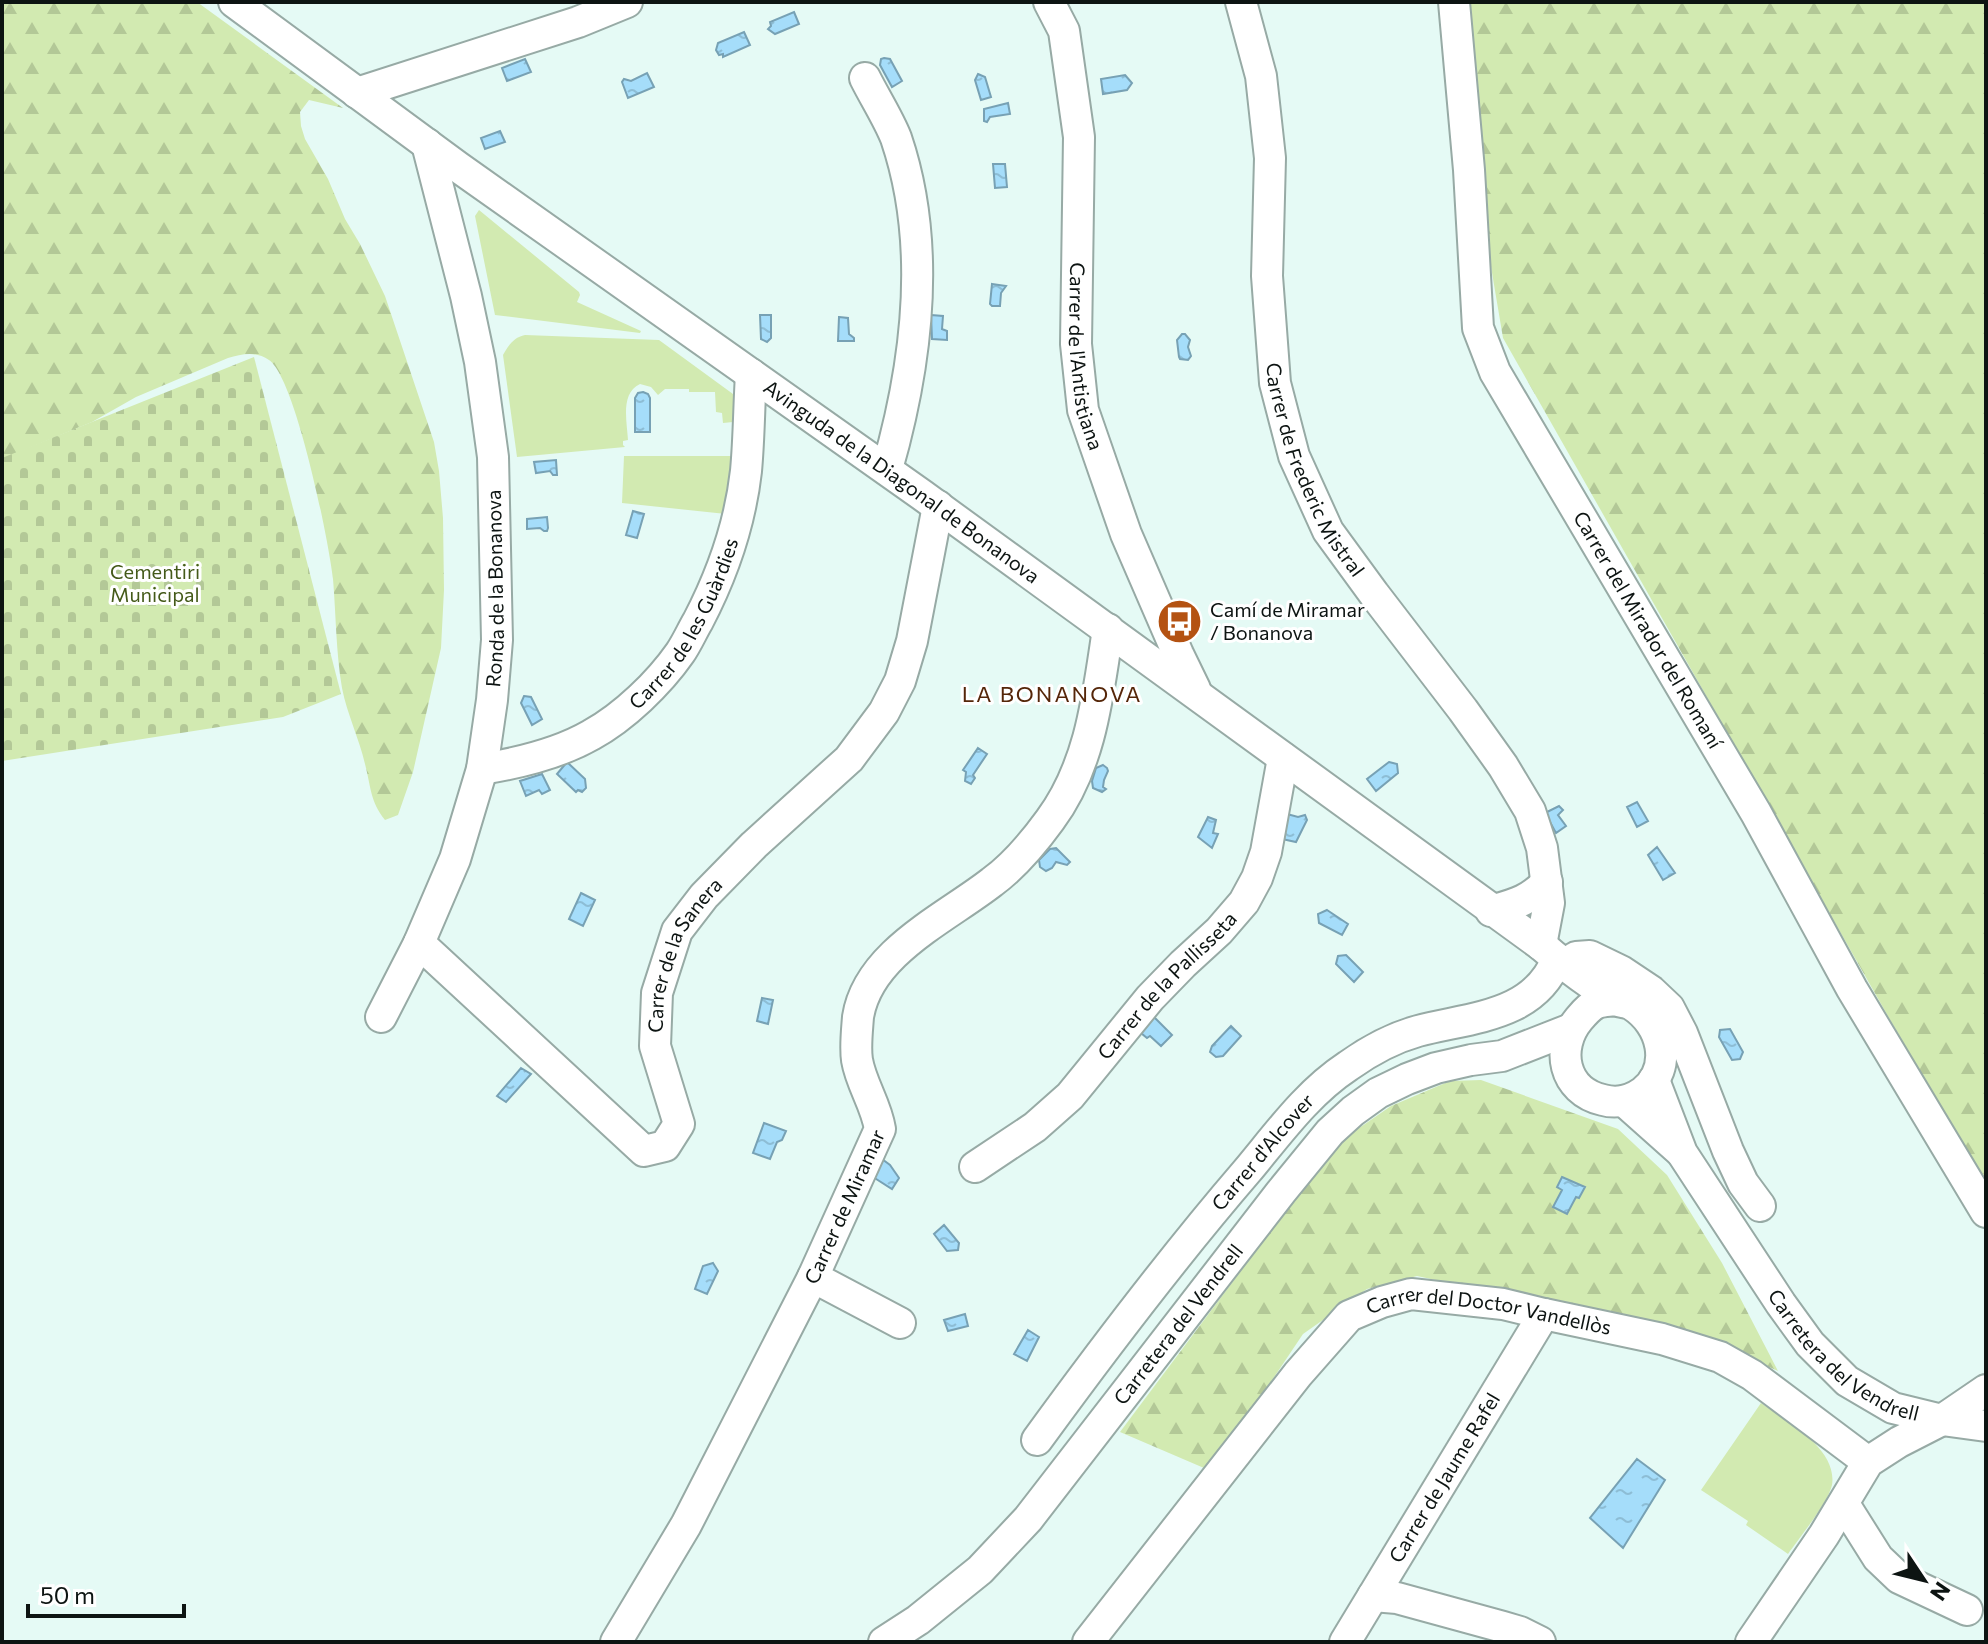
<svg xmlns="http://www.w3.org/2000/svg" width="1988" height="1644" viewBox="0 0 1988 1644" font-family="Commissioner,sans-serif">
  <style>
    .green { fill: #d2eab1 }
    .forest { fill: url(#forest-firs) }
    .cemetery { fill: url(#cemetery-stones) }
    .water { fill: url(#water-ripples); stroke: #77a1b4; stroke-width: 2 }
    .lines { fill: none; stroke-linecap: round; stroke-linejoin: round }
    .minor-casing { stroke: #97aaa5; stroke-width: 34 }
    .minor { stroke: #fff; stroke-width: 30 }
    .labels { text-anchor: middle; stroke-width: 6; stroke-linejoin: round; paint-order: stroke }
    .street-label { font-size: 20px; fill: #0d1412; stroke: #fff }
    .park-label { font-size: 20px; fill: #445a19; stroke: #fff }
    .poi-label { font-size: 20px; fill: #0d1412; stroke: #fff; text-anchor: start }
    .neighbourhood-label { font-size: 22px; letter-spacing: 2px; fill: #552609; stroke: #fff }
  </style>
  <defs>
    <pattern id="forest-firs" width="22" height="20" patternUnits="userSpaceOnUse" patternTransform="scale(2)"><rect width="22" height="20" fill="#d2eab1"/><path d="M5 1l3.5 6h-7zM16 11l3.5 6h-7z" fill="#b3c897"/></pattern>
    <pattern id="cemetery-stones" width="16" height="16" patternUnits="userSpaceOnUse" patternTransform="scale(2)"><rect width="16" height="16" fill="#d2eab1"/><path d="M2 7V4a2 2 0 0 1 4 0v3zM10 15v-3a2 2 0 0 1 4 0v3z" fill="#b3c897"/></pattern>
    <pattern id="water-ripples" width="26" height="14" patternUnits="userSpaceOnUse" patternTransform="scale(2)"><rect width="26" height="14" fill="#a5ddfa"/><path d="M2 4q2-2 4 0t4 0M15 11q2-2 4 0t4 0" fill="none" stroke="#8dbdd5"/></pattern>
  </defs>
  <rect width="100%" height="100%" fill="#e5faf5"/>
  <!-- green -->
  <path class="green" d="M 479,210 L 579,292 L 580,295 L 577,302 L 641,331 L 640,333 L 495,315 L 475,216 Z
    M 525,335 L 659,340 L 733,394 L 733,422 L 723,423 L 722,413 L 716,412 L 715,392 L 689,392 L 689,389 L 665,389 L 658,395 L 651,387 L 640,384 C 620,393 627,422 628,440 L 623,441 L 623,445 L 625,447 L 517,457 L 503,355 C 508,346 514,337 525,335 Z
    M 624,456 L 734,456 L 726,514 L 622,503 Z
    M 1761,1403 C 1785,1420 1838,1448 1832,1485 C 1828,1503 1799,1538 1788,1554 L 1746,1525 L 1748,1521 L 1701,1490 Z"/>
  <!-- forest -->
  <path class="forest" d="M 2,2 L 197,2 L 343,108 L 309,100 L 300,112 L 301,126 L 305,139 L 328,179 L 345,219 L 360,244 L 385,296 L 434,442 L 439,471 L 443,518 L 444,590 L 441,648 L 413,772 L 398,815 L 385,820 C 370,801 371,787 365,764 C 359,738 347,714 342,688 C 336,653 336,615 333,579 C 329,542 296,379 269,360 C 256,351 242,354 228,358 L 136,397 L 92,422 L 2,459 Z
    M 1463,2 L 1986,2 L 1986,1183 L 1889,1018 L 1503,338 L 1489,255 Z
    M 1481,1080 L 1618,1129 L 1667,1175 L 1722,1263 L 1778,1371 L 1703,1337 L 1417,1276 L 1367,1289 L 1303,1334 L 1211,1471 L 1120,1432 L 1336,1144 L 1391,1106 L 1450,1081 Z"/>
  <!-- cemetery -->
  <path class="cemetery" d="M 254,357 L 341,694 L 283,717 L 2,761 L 2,458 Z"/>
  <!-- water -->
  <path class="water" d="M 794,12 L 799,24 L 775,34 L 768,29 L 771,26 L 770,22 Z
    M 744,32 L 750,45 L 723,57 L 723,54 L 719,55 L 716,50 L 718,43 Z
    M 884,58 L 890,59 L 902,81 L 892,87 L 880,65 L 881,59 Z
    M 525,59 L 531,72 L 507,81 L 502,68 Z
    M 647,73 L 654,87 L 628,98 L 622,82 L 624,79 L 631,81 Z
    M 978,74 L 985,77 L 991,97 L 981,100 L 975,80 Z
    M 1125,75 L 1132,83 L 1127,90 L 1103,94 L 1101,79 Z
    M 1008,103 L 1010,114 L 990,117 L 987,122 L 984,121 L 984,109 Z
    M 500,131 L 505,142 L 485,149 L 481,138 Z
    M 993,164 L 1005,164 L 1007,187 L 995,188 Z
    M 992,284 L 1006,286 L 1001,293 L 1000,306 L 992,306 L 990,304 Z
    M 760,315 L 771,315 L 771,338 L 767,342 L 761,339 Z
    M 931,315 L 943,316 L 942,329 L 947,331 L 947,340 L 932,339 Z
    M 839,317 L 848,318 L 849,334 L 854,338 L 854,341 L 838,341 Z
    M 1182,334 L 1185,334 L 1190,340 L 1188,347 L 1191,356 L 1188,360 L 1180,359 L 1179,357 L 1177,340 Z
    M 643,392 L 648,394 L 650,398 L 650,432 L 635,432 L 635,398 L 638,393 Z
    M 556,460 L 557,475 L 553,475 L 550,471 L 536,473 L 534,462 Z
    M 633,511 L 644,514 L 637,538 L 626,535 Z
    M 547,517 L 548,528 L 547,531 L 544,531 L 540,528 L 527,529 L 527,519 Z
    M 524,696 L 531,697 L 542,719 L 532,725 L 521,703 Z
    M 978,748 L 987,754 L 973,775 L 975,778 L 971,784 L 965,781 L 966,772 L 963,770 Z
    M 567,762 L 585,779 L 586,788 L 582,792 L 578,790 L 576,792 L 557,774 Z
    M 1389,762 L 1397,764 L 1398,773 L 1376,791 L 1367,779 Z
    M 1103,765 L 1107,768 L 1108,771 L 1104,780 L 1103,787 L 1106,789 L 1102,792 L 1093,788 L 1092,781 L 1096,768 Z
    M 542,774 L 550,790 L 542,794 L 539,790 L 526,796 L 520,781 Z
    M 1637,802 L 1648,821 L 1637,827 L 1627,807 Z
    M 1559,806 L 1563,810 L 1558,815 L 1566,826 L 1556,833 L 1545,813 Z
    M 1287,814 L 1298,817 L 1305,815 L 1307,820 L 1296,842 L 1282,839 Z
    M 1208,817 L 1216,820 L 1213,833 L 1218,834 L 1212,848 L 1198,837 Z
    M 1657,847 L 1675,873 L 1663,880 L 1648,855 Z
    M 1056,848 L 1070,862 L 1067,865 L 1056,862 L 1052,868 L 1046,871 L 1040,867 L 1039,860 L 1050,849 Z
    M 581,893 L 595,900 L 583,926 L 569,919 Z
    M 1327,910 L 1348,924 L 1342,935 L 1319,923 L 1318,914 Z
    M 1346,955 L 1363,972 L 1354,982 L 1336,964 L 1338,956 Z
    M 762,998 L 773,1000 L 768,1024 L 757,1021 Z
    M 1154,1017 L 1172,1035 L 1161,1046 L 1150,1036 L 1147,1038 L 1141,1033 Z
    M 1231,1026 L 1241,1036 L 1223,1056 L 1216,1057 L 1210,1052 L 1212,1046 Z
    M 1730,1029 L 1743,1052 L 1740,1059 L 1732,1060 L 1719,1037 L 1720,1030 Z
    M 521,1068 L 531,1074 L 506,1102 L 497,1096 Z
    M 764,1123 L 786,1131 L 782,1140 L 777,1142 L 770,1159 L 753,1153 Z
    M 882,1159 L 890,1165 L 899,1178 L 892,1189 L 873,1177 Z
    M 1562,1177 L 1585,1187 L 1579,1198 L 1576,1197 L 1567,1214 L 1553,1207 L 1562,1190 L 1557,1187 Z
    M 944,1225 L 959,1243 L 958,1250 L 947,1251 L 934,1234 Z
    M 713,1263 L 718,1271 L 707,1294 L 695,1289 L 703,1266 Z
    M 965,1314 L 968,1326 L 948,1331 L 944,1320 Z
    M 1028,1330 L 1039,1337 L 1027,1361 L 1014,1354 Z
    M 1637,1459 L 1665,1480 L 1623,1548 L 1590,1518 Z"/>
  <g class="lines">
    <defs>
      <g id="minor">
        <path id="s1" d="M 234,2 L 458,167 L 922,495 L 1541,945 C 1558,960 1575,973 1594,986 C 1601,990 1607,996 1614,1000 C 1620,1002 1627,1002 1632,1005 C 1662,1024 1674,1067 1643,1092 C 1632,1100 1617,1104 1603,1100 C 1563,1091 1555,1048 1579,1019 C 1584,1013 1590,1006 1597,1003 C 1602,1001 1610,1001 1615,1000"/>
        <path id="s2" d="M 1049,2 L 1064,31 L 1079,137 L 1076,344 L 1083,410 L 1126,534 L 1178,654 L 1195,689"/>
        <path id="s3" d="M 1241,2 L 1261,76 L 1270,158 L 1267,276 L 1275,383 L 1294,456 L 1328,531 L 1374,594 L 1463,710 L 1503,766 L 1530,811 L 1542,848 L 1549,903 L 1541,945"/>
        <path id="s4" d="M 1454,2 L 1469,170 L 1478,328 L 1495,372 L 1756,813 L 1852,989 L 1986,1212"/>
        <path d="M 865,78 C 875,98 888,118 896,138 C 932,244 917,364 887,469"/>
        <path d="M 357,93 L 578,22 L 627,2"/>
        <path id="s5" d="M 482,769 C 519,763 558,754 591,735 C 624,717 659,683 680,653 C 687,643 692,631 698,621 C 722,575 740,524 746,471 C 749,439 749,406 751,374"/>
        <path d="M 1491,911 C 1515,904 1529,901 1547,882"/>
        <path id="s6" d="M 419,943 L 644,1151 L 665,1146 L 679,1124 L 655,1046 L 657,993 L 677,931 L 704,896 L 754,845 L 849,759 L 884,712 L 900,681 L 912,641 L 938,506"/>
        <path d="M 1564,966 L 1576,957 L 1590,956 L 1621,971 L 1651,991 L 1669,1008 L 1682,1033 L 1728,1151 L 1743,1183 L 1760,1206"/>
        <path id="s7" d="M 381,1017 L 419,943 L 455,859 L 482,769 L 492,700 L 497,640 L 493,457 L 480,362 L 466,296 L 427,144"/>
        <path id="s8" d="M 1654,1080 L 1682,1153 L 1781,1304 L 1810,1344 L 1847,1381 L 1893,1408 L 1942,1420 L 1986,1426"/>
        <path d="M 1624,1101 L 1679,1150"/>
        <path id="s9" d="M 975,1167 L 1035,1127 L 1070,1096 L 1150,998 L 1183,964 L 1219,931 L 1244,902 L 1257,878 L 1266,852 L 1283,758"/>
        <path d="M 813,1277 L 900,1323"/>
        <path id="s10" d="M 1037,1440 C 1104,1348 1173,1257 1247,1171 C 1278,1134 1307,1093 1348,1066 C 1369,1051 1393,1038 1418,1031 C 1471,1017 1534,1017 1557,959"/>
        <path d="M 1844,1504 L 1878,1558 L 1899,1578 L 1967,1610"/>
        <path d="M 1373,1596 L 1397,1598 L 1503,1627 L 1520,1632 L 1540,1642"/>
        <path id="s11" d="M 616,1642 L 686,1525 L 813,1277 L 880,1129 C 876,1104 861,1084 857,1060 C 855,1047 857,1031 858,1017 C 868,953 946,918 992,882 C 1014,866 1034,842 1050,820 C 1091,765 1098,695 1108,629"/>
        <path id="s12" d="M 884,1642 L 918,1620 L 980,1570 L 1028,1519 L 1281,1192 L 1330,1132 L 1353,1111 L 1378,1093 L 1407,1079 L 1436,1068 L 1471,1060 L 1502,1056 L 1571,1029"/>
        <path id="s13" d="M 1088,1642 L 1298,1374 L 1349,1316 L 1382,1302 L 1411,1294 L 1503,1304 L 1544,1314 L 1662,1339 L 1720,1357 L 1752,1375 L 1868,1462"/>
        <path id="s14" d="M 1345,1642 L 1544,1314"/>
        <path d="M 1751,1642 L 1824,1535 L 1868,1462 L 1899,1442 L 1942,1420 L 1986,1390"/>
      </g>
    </defs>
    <!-- minor casing -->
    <use href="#minor" class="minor-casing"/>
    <!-- minor -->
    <use href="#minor" class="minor"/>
  </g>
  <!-- icons -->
  <defs>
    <symbol id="bus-disc" viewBox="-11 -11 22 22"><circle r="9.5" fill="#b45212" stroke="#fff"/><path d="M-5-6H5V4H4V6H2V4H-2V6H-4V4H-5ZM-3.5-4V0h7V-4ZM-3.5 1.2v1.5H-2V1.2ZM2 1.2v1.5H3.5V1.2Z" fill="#fff"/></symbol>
  </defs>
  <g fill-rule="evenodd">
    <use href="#bus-disc" x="1154" y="596" width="51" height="51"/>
  </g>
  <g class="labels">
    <!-- street labels -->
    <g class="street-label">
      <text dy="7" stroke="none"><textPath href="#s2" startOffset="360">Carrer de l'Antistiana</textPath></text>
      <text dy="7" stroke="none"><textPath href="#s3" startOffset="480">Carrer de Frederic Mistral</textPath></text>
      <text dy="7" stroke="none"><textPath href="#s1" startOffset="822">Avinguda de la Diagonal de Bonanova</textPath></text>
      <text dy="7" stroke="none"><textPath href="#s7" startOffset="450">Ronda de la Bonanova</textPath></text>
      <text dy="7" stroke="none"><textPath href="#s5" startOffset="264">Carrer de les Guàrdies</textPath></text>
      <text dy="7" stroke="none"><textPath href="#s4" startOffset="674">Carrer del Mirador del Romaní</textPath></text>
      <text dy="7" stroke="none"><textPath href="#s6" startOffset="534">Carrer de la Sanera</textPath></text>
      <text dy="7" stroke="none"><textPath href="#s9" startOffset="266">Carrer de la Pallisseta</textPath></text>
      <text dy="7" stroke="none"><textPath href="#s10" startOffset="366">Carrer d'Alcover</textPath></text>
      <text dy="7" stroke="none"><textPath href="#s11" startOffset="492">Carrer de Miramar</textPath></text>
      <text dy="7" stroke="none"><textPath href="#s13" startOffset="562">Carrer del Doctor Vandellòs</textPath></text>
      <text dy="7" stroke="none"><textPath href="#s12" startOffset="436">Carretera del Vendrell</textPath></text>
      <text dy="7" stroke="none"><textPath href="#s8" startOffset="342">Carretera del Vendrell</textPath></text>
      <text dy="7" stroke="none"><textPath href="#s14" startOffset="192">Carrer de Jaume Rafel</textPath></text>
    </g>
    <!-- park labels -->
    <g class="park-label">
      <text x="155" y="579">Cementiri<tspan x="155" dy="23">Municipal</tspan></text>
    </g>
    <!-- poi labels -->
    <g class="poi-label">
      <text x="1210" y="617">Camí de Miramar<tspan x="1210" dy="23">/ Bonanova</tspan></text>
    </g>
    <!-- neighbourhood labels -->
    <g class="neighbourhood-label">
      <text x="1052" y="702">LA BONANOVA</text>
    </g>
  </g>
  <!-- border -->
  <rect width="1988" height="1644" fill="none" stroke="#0d1412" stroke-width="8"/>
  <!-- north arrow -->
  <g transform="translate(1924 1580) rotate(125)" stroke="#ffffff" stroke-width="6" paint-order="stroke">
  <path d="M0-6L14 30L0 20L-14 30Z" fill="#0d1412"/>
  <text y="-12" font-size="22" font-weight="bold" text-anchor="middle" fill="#0d1412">N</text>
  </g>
  <!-- scale -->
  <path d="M28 1604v12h156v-12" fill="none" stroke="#0d1412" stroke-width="4"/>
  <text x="40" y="1604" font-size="24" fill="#0d1412" stroke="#ffffff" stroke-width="6" paint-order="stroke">50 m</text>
</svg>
